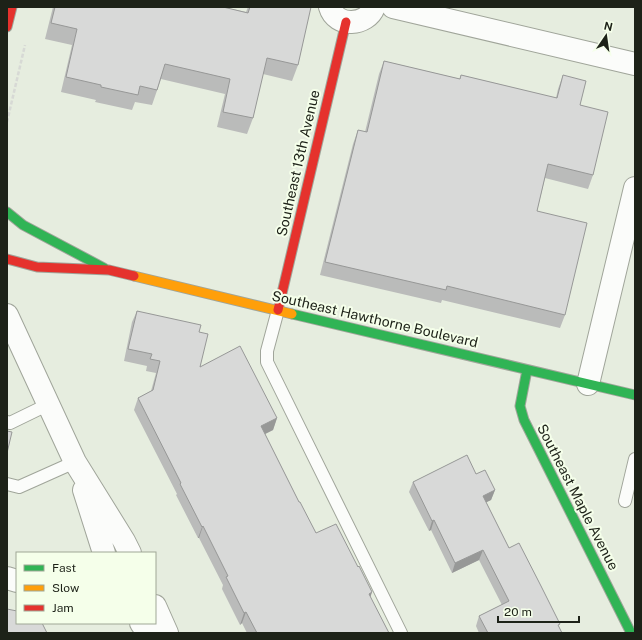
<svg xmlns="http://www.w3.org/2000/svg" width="642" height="640" viewBox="0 0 642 640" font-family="'Public Sans',sans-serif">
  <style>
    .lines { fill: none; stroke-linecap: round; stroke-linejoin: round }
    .lane-casing { stroke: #a0a59a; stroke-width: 14 }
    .street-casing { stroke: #a0a59a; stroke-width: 24 }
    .fast-casing { stroke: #a0a59a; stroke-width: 11 }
    .slow-casing { stroke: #a0a59a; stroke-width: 11 }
    .jam-casing { stroke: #a0a59a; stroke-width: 11 }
    .path { stroke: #d7d9d5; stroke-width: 2.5; stroke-dasharray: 4 2; stroke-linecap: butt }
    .lane { stroke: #fbfcfa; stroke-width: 12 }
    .street { stroke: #fbfcfa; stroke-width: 22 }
    .fast { stroke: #30b455; stroke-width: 9 }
    .slow { stroke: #ff9f0a; stroke-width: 9 }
    .jam { stroke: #e5322d; stroke-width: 9 }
    .wall { fill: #babbba }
    .shaded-wall { fill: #979897 }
    .building { fill: #d8d9d8; stroke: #979897 }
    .labels { text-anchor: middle; stroke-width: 4; stroke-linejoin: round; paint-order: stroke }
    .street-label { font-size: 14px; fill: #1d2218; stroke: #f5ffea }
  </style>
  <rect width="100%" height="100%" fill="#e6eddf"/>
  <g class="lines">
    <defs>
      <path id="lane" d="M 278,310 L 267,351 L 267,362 L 401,633
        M 7,422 L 10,423 L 49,404
        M 7,484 L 19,487 L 75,462
        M 625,501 L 635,459"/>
      <path id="street" d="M 330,7 C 336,28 367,26 374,7
        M 393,7 L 635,64
        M 7,315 L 75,462 L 124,541 L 130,553
        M 588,384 L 635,188
        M 84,490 L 104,553
        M 7,578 L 17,581
        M 155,606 L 167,633
        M 141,623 L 148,633"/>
      <path id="fast" d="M 7,212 L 23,225 L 104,268
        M 292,314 L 635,395
        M 527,370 L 520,406 L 524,420 L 631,633"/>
      <path id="slow" d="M 134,276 L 292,314"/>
      <path id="jam" d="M 7,27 L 12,7
        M 7,259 L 37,267 L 109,270 L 134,276
        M 278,310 L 346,22"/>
    </defs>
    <!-- lane casing -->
    <use href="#lane" class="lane-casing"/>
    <!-- street casing -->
    <use href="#street" class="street-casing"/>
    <!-- fast casing -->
    <use href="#fast" class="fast-casing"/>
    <!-- slow casing -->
    <use href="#slow" class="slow-casing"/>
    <!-- jam casing -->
    <use href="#jam" class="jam-casing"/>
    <!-- path -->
    <path class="path" d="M 7,122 L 25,45"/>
    <!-- lane -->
    <use href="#lane" class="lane"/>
    <!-- street -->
    <use href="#street" class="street"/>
    <!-- fast -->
    <use href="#fast" class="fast"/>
    <!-- slow -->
    <use href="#slow" class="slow"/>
    <!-- jam -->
    <use href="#jam" class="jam"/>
  </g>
  <!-- wall -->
  <path class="wall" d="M 53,7 L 223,7 L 246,12 L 248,7 L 309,7 L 298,65 L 292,81 L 263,74 L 253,118 L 247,134 L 217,127 L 225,94 L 161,79 L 152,105 L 135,102 L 132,110 L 95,102 L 96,100 L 61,92 L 72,45 L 45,39 Z
    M 384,61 L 460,79 L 461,75 L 556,98 L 558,89 L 563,75 L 580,105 L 593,175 L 588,189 L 545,178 L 537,211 L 565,315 L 560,328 L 442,300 L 441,303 L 320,275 L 353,144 L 358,130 L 365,132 L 379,74 Z
    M 137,311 L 199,332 L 200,367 L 277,418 L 273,430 L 265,434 L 299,502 L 316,533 L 358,567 L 372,592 L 370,597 L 389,633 L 247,633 L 242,623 L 240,625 L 222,589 L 223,585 L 199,538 L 198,538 L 176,495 L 177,494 L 134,410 L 138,398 L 151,391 L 156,373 L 146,371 L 147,366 L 124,361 L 132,322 Z
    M 413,482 L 495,490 L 491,500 L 486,502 L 509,548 L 559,627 L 562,633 L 479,633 L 476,626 L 479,616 L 502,605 L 479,560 L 452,573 L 431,530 L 429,531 L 409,492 Z"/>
  <!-- shaded-wall -->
  <path class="shaded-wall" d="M 277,418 L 273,430 L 257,438 L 261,426 Z
    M 495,490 L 491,500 L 479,506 L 483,496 Z
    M 434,520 L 431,530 L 429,531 L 432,521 Z
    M 203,526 L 199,538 L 198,538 L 202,527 Z
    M 483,550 L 479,560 L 452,573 L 455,563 Z
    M 372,592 L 368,604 L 369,594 Z
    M 246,612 L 242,623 L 240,625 L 244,613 Z"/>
  <!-- building -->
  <path class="building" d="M 55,7 L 223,7 L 248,13 L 250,7 L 311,7 L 298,65 L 267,58 L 253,118 L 223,112 L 230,79 L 165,64 L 157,90 L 140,86 L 138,95 L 101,87 L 101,85 L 66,77 L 77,29 L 51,23 Z
    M 384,61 L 460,79 L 461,75 L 557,98 L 563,75 L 586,81 L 580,105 L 608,112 L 593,175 L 548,164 L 537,211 L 587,223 L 565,315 L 447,286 L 446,290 L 325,262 L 358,130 L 367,132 Z
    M 137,311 L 201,325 L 199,332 L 208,334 L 200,367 L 240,346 L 277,418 L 261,426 L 299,502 L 300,502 L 316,533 L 336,524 L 358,567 L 359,566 L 372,592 L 369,594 L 389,633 L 257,633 L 246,612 L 244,613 L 226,577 L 228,576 L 203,526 L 202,527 L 180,484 L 181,483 L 138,398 L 153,390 L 160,361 L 150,359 L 152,354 L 128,349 Z
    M 7,431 L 12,432 L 7,453 Z
    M 467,455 L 476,474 L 485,470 L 495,490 L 483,496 L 509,548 L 519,543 L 541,586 L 560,624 L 558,625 L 562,633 L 488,633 L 479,616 L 509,601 L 483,550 L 455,563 L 434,520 L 432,521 L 413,482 Z
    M 7,609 L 17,611 L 17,623 L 42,623 L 47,633 L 7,633 Z"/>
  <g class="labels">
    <!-- street labels -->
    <g class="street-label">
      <text transform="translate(298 163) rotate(-77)" y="5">Southeast 13th Avenue</text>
      <text transform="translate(375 319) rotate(13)" y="5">Southeast Hawthorne Boulevard</text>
      <text transform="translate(578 497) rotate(63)" y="5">Southeast Maple Avenue</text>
    </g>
  </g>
  <!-- border -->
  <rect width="642" height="640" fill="none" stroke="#1d2218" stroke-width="16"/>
  <!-- legend -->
  <rect x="16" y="552" width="140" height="72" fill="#f5ffea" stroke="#9fa796"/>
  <rect x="24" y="565" width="20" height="6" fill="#30b455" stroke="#9fa796"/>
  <text x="52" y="572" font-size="12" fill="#1d2218">Fast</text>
  <rect x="24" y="585" width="20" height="6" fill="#ff9f0a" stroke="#9fa796"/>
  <text x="52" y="592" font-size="12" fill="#1d2218">Slow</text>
  <rect x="24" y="605" width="20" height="6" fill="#e5322d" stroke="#9fa796"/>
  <text x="52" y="612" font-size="12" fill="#1d2218">Jam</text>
  <!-- north arrow -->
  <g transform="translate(606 36) rotate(13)" stroke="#f5ffea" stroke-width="3" paint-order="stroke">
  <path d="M0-3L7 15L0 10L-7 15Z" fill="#1d2218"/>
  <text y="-6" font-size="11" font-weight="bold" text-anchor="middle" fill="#1d2218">N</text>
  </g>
  <!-- scale -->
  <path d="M498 616v6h81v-6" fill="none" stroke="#1d2218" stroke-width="2"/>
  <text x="504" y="616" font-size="12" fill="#1d2218" stroke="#f5ffea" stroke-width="3" paint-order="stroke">20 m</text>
</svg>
